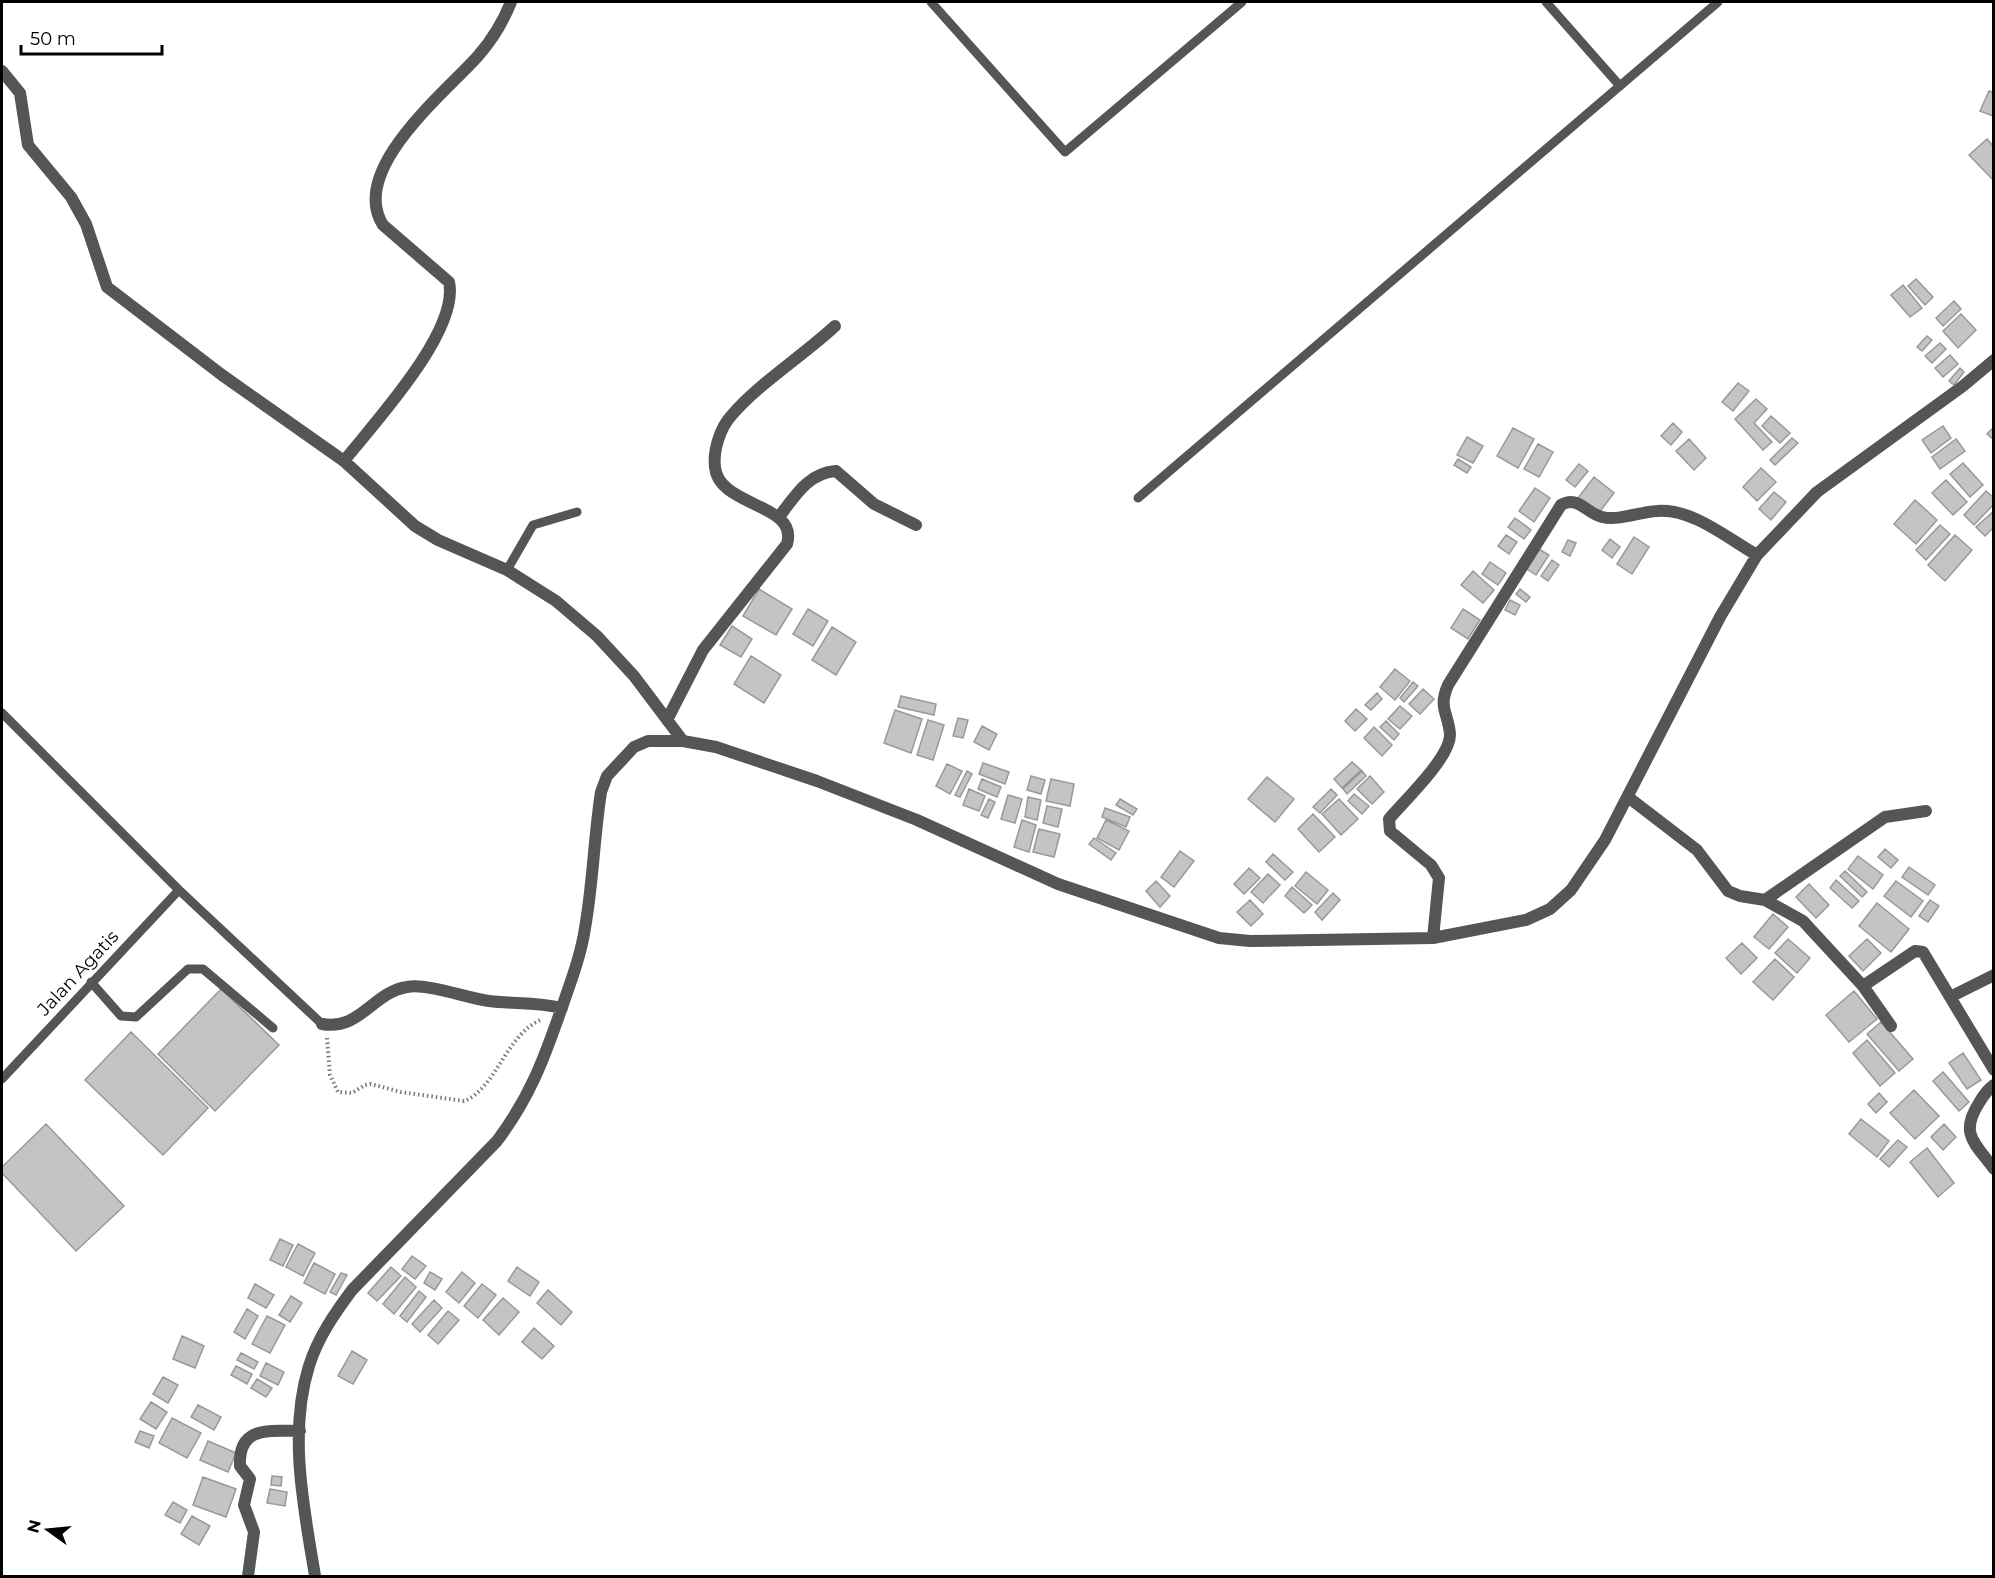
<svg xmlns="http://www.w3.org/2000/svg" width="1995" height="1578" viewBox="0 0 1995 1578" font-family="Montserrat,sans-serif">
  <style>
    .building { fill: #c4c4c4; stroke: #999; stroke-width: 1.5 }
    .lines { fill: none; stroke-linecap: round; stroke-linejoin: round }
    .path { stroke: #777; stroke-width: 4; stroke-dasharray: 1.5 3; stroke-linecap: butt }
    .service { stroke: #555; stroke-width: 9 }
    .minor { stroke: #555; stroke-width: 12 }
    .labels { text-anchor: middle; stroke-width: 4.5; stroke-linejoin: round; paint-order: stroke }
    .street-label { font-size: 18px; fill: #000; stroke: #fff }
  </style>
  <rect width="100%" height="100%" fill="#fff"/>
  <!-- building -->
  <path class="building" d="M 1989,91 L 1994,93 L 1993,116 L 1980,111 Z
    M 1987,139 L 1994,147 L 1994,181 L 1969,155 Z
    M 1916,279 L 1933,297 L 1925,305 L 1908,286 Z
    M 1903,285 L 1922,308 L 1910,317 L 1891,295 Z
    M 1954,301 L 1961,309 L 1943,326 L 1936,318 Z
    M 1961,314 L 1976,330 L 1958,348 L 1943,331 Z
    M 1927,336 L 1932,340 L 1922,351 L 1917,347 Z
    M 1940,343 L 1946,349 L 1932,363 L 1925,356 Z
    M 1950,355 L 1958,364 L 1943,377 L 1935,368 Z
    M 1960,368 L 1964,372 L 1954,385 L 1949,381 Z
    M 1738,383 L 1749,391 L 1733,411 L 1722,402 Z
    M 1756,399 L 1767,409 L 1754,423 L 1772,442 L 1763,450 L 1735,419 Z
    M 1771,416 L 1790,433 L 1780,443 L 1762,426 Z
    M 1673,423 L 1682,432 L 1671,445 L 1661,436 Z
    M 1943,426 L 1951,438 L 1931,453 L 1922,440 Z
    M 1994,427 L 1994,440 L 1987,434 Z
    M 1513,428 L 1534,439 L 1518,468 L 1497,456 Z
    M 1467,437 L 1483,446 L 1473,463 L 1457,455 Z
    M 1792,438 L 1798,443 L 1775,465 L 1770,460 Z
    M 1689,439 L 1706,458 L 1694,470 L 1676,451 Z
    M 1956,439 L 1965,451 L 1940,469 L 1932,457 Z
    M 1538,444 L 1553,452 L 1539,477 L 1524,469 Z
    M 1458,459 L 1471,467 L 1467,473 L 1454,465 Z
    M 1963,463 L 1983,485 L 1970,497 L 1950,474 Z
    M 1579,464 L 1588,471 L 1575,487 L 1566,480 Z
    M 1761,468 L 1776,482 L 1757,501 L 1743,487 Z
    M 1594,477 L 1614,493 L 1598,514 L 1578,498 Z
    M 1946,480 L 1967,502 L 1953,515 L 1932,493 Z
    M 1535,488 L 1550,498 L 1534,522 L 1519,511 Z
    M 1986,491 L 1994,498 L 1994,504 L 1974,525 L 1964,515 Z
    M 1774,492 L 1786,502 L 1771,520 L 1759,509 Z
    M 1915,500 L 1937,520 L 1916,544 L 1894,524 Z
    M 1994,511 L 1994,527 L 1985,536 L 1976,527 Z
    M 1515,518 L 1531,530 L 1524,539 L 1508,527 Z
    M 1940,525 L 1950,534 L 1926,560 L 1916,550 Z
    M 1506,535 L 1517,542 L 1509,554 L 1498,546 Z
    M 1955,535 L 1972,550 L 1945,581 L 1928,565 Z
    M 1634,537 L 1649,547 L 1632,574 L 1617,564 Z
    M 1610,539 L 1620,547 L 1612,558 L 1602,550 Z
    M 1568,540 L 1576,543 L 1570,556 L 1562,552 Z
    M 1537,548 L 1549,555 L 1536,575 L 1524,567 Z
    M 1552,560 L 1559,565 L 1548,581 L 1541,576 Z
    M 1490,562 L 1506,573 L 1498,585 L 1482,574 Z
    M 1473,571 L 1494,590 L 1483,603 L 1461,585 Z
    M 759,589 L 792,609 L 776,635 L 743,616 Z
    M 1520,589 L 1530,597 L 1526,602 L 1516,594 Z
    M 1510,600 L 1520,605 L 1515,615 L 1505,610 Z
    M 808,609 L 828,621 L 813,646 L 793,634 Z
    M 1463,609 L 1480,620 L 1468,639 L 1451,628 Z
    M 732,626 L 752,639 L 741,657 L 720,645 Z
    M 832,627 L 856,642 L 836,675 L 812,660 Z
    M 751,656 L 781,675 L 764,703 L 734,684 Z
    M 1395,669 L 1410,681 L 1395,700 L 1380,687 Z
    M 1413,682 L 1418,686 L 1404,702 L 1400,698 Z
    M 1423,689 L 1434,699 L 1420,714 L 1409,704 Z
    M 1377,693 L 1382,699 L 1371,710 L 1365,705 Z
    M 901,696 L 936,704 L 934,715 L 898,707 Z
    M 1400,706 L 1412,716 L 1400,729 L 1388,719 Z
    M 1356,709 L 1367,719 L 1355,731 L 1345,721 Z
    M 895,710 L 922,719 L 911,753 L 884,743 Z
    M 958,718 L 968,720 L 963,738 L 953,736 Z
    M 928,720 L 944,725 L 933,760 L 917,755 Z
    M 1386,721 L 1399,734 L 1394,740 L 1380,727 Z
    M 982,726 L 997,734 L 989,750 L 974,742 Z
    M 1374,727 L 1392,745 L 1382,756 L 1364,738 Z
    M 1352,762 L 1361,770 L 1342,788 L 1334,779 Z
    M 983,763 L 1009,772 L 1005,784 L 979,774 Z
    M 947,764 L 962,771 L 950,794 L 936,786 Z
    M 967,771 L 972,774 L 960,797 L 955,795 Z
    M 1362,771 L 1366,776 L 1347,794 L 1343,789 Z
    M 1031,776 L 1045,780 L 1041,794 L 1027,790 Z
    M 1370,776 L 1384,792 L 1372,804 L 1357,789 Z
    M 1267,777 L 1294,799 L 1275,822 L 1248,799 Z
    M 982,779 L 1001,787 L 997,797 L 978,789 Z
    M 1051,779 L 1074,784 L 1070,806 L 1046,801 Z
    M 969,789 L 985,796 L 979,811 L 963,805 Z
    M 1331,789 L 1337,795 L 1320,813 L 1313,807 Z
    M 1354,794 L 1369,806 L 1362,814 L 1348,801 Z
    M 1008,795 L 1022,799 L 1015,823 L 1001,819 Z
    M 1028,797 L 1041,800 L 1037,820 L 1025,817 Z
    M 989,799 L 995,802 L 988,818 L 981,815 Z
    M 1120,799 L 1137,809 L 1133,815 L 1116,805 Z
    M 1339,799 L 1358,819 L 1341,835 L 1322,814 Z
    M 1047,806 L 1062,809 L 1058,827 L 1043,823 Z
    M 1105,808 L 1130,817 L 1126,827 L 1102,817 Z
    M 1313,814 L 1335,837 L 1319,852 L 1298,829 Z
    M 1022,820 L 1036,825 L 1029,852 L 1014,847 Z
    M 1106,820 L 1129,831 L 1119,850 L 1097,838 Z
    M 1039,829 L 1060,834 L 1054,857 L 1033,852 Z
    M 1094,838 L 1116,853 L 1111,860 L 1089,844 Z
    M 1885,849 L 1898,860 L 1891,868 L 1878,857 Z
    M 1180,851 L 1194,861 L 1174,887 L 1161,877 Z
    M 1273,854 L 1293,872 L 1285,880 L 1266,862 Z
    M 1858,856 L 1883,875 L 1873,889 L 1848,869 Z
    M 1909,867 L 1935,885 L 1928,895 L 1902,877 Z
    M 1249,868 L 1260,878 L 1244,894 L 1234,884 Z
    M 1845,871 L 1867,892 L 1862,897 L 1840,876 Z
    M 1306,872 L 1328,890 L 1317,904 L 1295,886 Z
    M 1268,874 L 1280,885 L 1263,903 L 1251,892 Z
    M 1836,880 L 1859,901 L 1852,908 L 1830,888 Z
    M 1156,881 L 1170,896 L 1160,907 L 1146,891 Z
    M 1896,881 L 1923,901 L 1911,917 L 1884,896 Z
    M 1809,884 L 1829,905 L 1816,918 L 1796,897 Z
    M 1292,887 L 1312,905 L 1304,913 L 1285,896 Z
    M 1333,893 L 1340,900 L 1322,920 L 1315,912 Z
    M 1250,900 L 1263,914 L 1251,926 L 1237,912 Z
    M 1930,900 L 1939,906 L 1928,922 L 1919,916 Z
    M 1877,903 L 1909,929 L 1891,952 L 1859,926 Z
    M 1773,914 L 1788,927 L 1769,949 L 1754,937 Z
    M 1788,939 L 1810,958 L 1797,973 L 1775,953 Z
    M 1867,939 L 1881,953 L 1863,971 L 1849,956 Z
    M 1742,943 L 1757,958 L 1741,974 L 1726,958 Z
    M 1775,959 L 1794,977 L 1773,1000 L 1753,982 Z
    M 221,989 L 279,1045 L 215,1111 L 158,1054 Z
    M 1854,991 L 1877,1019 L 1849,1042 L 1826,1015 Z
    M 1881,1022 L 1913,1059 L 1899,1071 L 1867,1034 Z
    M 131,1032 L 208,1108 L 163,1155 L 85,1080 Z
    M 1867,1040 L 1895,1073 L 1880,1086 L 1853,1053 Z
    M 1963,1053 L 1981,1080 L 1967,1089 L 1949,1063 Z
    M 1943,1072 L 1969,1102 L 1959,1111 L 1933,1081 Z
    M 1914,1090 L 1939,1116 L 1915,1139 L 1890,1113 Z
    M 1879,1093 L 1887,1102 L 1876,1113 L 1868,1104 Z
    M 1861,1119 L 1889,1141 L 1877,1157 L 1849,1134 Z
    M 46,1124 L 124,1206 L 76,1251 L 2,1173 L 2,1167 Z
    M 1944,1124 L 1956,1137 L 1943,1150 L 1931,1137 Z
    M 1898,1140 L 1907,1147 L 1889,1167 L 1880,1159 Z
    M 1927,1148 L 1954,1183 L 1938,1197 L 1910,1162 Z
    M 280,1239 L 293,1245 L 283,1266 L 270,1260 Z
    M 298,1244 L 315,1253 L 303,1276 L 286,1267 Z
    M 412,1256 L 426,1266 L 415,1279 L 402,1269 Z
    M 314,1263 L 335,1274 L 325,1294 L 304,1283 Z
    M 391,1267 L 401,1276 L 377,1301 L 368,1293 Z
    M 517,1267 L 539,1282 L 530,1296 L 508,1281 Z
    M 430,1272 L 442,1279 L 435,1290 L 424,1283 Z
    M 462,1272 L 475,1283 L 459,1303 L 446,1292 Z
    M 341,1273 L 347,1275 L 336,1295 L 330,1292 Z
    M 405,1277 L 416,1287 L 394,1314 L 383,1304 Z
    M 255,1284 L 274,1295 L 266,1308 L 248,1298 Z
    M 482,1284 L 496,1295 L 478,1318 L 464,1306 Z
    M 548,1290 L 572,1312 L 561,1325 L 537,1303 Z
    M 419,1291 L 426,1297 L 407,1322 L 400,1316 Z
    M 291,1296 L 302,1303 L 290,1322 L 279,1315 Z
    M 503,1298 L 519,1312 L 499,1335 L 483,1320 Z
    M 434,1300 L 442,1308 L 420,1332 L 412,1324 Z
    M 247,1309 L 258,1316 L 245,1339 L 234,1332 Z
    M 448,1311 L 459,1320 L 438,1344 L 428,1335 Z
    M 267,1316 L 285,1325 L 270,1353 L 252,1344 Z
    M 534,1328 L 554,1346 L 542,1359 L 522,1342 Z
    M 182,1336 L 204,1346 L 195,1368 L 173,1359 Z
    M 352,1351 L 367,1360 L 353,1384 L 338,1376 Z
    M 241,1353 L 258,1362 L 254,1369 L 237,1360 Z
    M 266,1363 L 284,1372 L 278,1385 L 260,1376 Z
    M 236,1366 L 252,1374 L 247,1384 L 231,1375 Z
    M 163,1377 L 178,1385 L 168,1403 L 153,1394 Z
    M 257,1379 L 272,1388 L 266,1397 L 251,1388 Z
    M 151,1402 L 167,1412 L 156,1429 L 140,1419 Z
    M 198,1405 L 221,1417 L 214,1430 L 191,1417 Z
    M 172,1418 L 201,1433 L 187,1458 L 159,1443 Z
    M 140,1431 L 154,1436 L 149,1448 L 135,1442 Z
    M 208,1441 L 236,1453 L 228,1472 L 200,1460 Z
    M 272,1476 L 282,1477 L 281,1486 L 271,1485 Z
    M 203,1477 L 236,1489 L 226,1517 L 193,1505 Z
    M 270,1489 L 287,1492 L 285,1506 L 267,1503 Z
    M 173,1502 L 187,1510 L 180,1523 L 165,1515 Z
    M 192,1516 L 210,1526 L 199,1545 L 181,1534 Z"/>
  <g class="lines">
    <!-- path -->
    <path class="path" d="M 327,1038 L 330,1075 L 338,1092 L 352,1093 L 365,1085 L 371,1084 L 401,1092 L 464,1101 C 496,1089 507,1033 541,1020"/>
    <!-- service -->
    <path class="service" d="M 931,2 L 1065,152 L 1242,2
      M 1546,2 L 1620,86
      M 1138,498 L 1718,2
      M 507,570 L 533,525 L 577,512
      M 2,713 L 179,890 L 322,1024
      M 91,982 L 121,1016 L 136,1017 L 188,969 L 203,969 L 273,1028
      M 2,1079 L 179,890"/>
    <!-- minor -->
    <path class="minor" d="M 2,71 L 20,93 L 28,145 L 71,197 L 86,224 L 107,287 L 222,375 L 344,461 L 415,526 L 438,540 L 507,570 L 556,601 L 597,636 L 634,676 L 683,741
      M 344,461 C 374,423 460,331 449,282 L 383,225 C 348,170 446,92 478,56 C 492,40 503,22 511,2
      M 779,517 C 795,496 808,473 836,471 L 874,504 L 916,525
      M 667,720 L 703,650 L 787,544 C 799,503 718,507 715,467 C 713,451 720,428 731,416 C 758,384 804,355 835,326
      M 1628,797 L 1697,850 L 1728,891 L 1740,896 L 1765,900 L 1803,921 L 1863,986 L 1891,1026
      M 1765,900 L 1885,817 L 1926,811
      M 1433,938 L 1439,878 L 1431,865 L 1390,831 L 1389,819 C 1404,801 1451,757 1450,734 C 1448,712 1438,708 1448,685 L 1561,505 C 1578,495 1586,513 1602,517 C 1619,521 1639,512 1657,511 C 1692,508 1727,538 1757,555
      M 1863,986 L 1915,951 L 1923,952 L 1994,1070
      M 1950,997 L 1994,975
      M 322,1024 C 360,1031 373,992 407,987 C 427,983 467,998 489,1001 C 514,1004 537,1002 562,1008
      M 1994,1085 C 1987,1090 1983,1096 1979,1103 C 1959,1134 1975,1143 1994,1169
      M 248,1576 L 254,1532 L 244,1505 L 250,1479 L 240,1466 C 238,1425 271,1431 300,1431
      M 315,1576 C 304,1509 288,1433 309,1366 C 318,1337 335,1313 352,1290 L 497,1141 C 530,1097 544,1059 562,1007 C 571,981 581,955 585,928 C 593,883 594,837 601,792 L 607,776 L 634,747 L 648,741 L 683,741 L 716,747 L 817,781 L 917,820 L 1058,884 L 1219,938 L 1250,941 L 1433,938 L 1526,920 L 1550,909 L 1571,890 L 1605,840 L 1720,617 L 1757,555 L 1817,492 L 1963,386 L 1994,360"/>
  </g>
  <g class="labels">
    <!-- street labels -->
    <g class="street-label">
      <text transform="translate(78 973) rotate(-47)" y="6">Jalan Agatis</text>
    </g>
  </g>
  <!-- border -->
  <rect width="1995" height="1578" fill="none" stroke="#000000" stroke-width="6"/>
  <!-- north arrow -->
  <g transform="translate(48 1530) rotate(285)" stroke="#ffffff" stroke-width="4.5" paint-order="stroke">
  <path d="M0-4.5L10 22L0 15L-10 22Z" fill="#000000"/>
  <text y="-9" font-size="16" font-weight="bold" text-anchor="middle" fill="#000000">N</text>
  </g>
  <!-- scale -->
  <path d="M21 45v9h141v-9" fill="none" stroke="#000000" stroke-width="3"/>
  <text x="30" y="45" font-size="18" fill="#000000" stroke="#ffffff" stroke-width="4.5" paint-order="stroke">50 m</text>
</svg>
